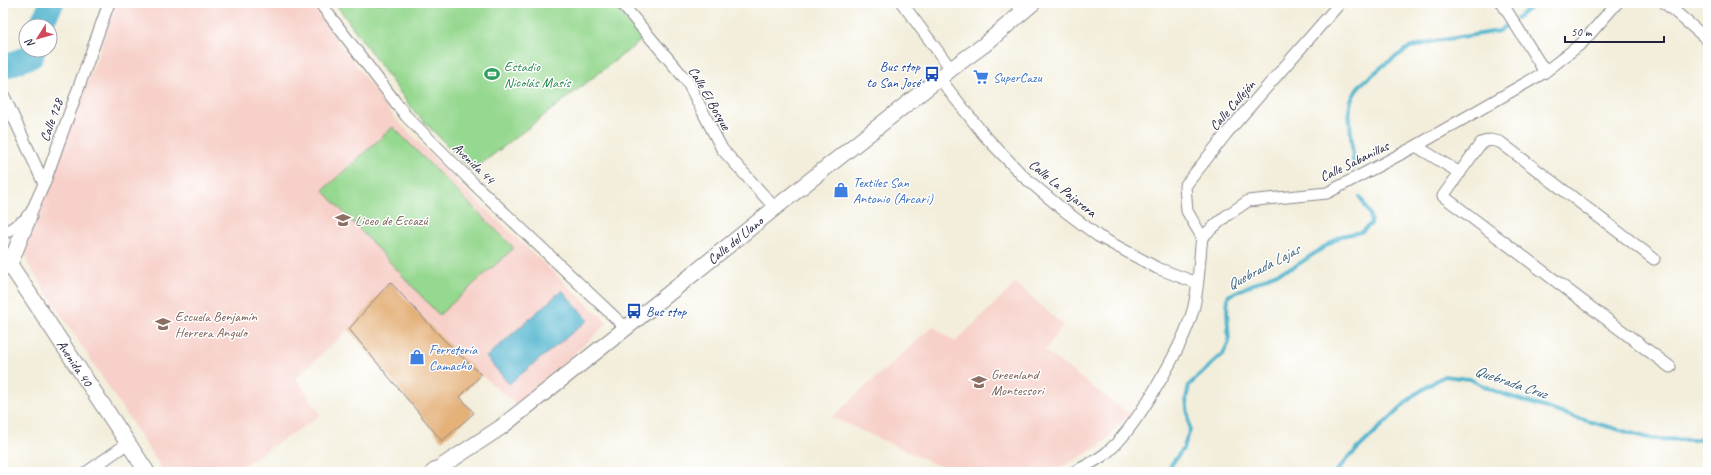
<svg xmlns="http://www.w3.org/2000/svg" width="1711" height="475" viewBox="0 0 1711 475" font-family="Caveat,sans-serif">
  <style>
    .built { fill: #f7d0c9 }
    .green { fill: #95d88f; stroke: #5c7d65 }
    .water { fill: #4fb4ce; stroke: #386b84 }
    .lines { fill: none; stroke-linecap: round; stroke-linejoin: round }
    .stream { stroke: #4fb4ce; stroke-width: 4 }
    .river { stroke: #4fb4ce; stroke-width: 24 }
    .building { fill: #e4b179 }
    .street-casing { stroke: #8a888b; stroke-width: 13 }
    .secondary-casing { stroke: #8a888b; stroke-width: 17 }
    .street { stroke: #fff; stroke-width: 11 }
    .secondary { stroke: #fff; stroke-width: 15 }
    .labels { text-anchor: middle; stroke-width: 3; stroke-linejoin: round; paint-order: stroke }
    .leisure-label { font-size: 14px; fill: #27864d; stroke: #fff; text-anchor: start }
    .transit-label { font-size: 14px; fill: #164399; stroke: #fff; text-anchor: end }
    .shop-label { font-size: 14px; fill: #366cbe; stroke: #fff; text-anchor: start }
    .street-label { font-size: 14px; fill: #22223b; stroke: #fff }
    .education-label { font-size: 14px; fill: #785e54; stroke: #fff; text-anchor: start }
    .water-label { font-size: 15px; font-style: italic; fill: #345c76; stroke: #fff }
  </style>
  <rect width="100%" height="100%" fill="#fff"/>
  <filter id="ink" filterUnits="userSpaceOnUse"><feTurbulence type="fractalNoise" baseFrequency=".025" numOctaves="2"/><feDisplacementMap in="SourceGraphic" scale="8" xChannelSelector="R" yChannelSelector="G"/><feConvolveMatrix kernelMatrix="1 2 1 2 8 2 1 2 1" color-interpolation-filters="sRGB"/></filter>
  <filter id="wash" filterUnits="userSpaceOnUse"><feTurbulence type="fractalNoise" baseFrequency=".012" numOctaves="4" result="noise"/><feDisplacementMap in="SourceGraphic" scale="16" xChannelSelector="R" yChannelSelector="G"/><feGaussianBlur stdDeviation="0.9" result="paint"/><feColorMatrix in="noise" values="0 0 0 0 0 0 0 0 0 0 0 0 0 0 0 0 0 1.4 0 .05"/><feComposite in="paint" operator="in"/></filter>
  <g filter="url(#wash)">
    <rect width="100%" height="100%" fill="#f3eedb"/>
    <!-- built -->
    <path class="built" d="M 116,3 L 310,3 L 394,117 L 469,194 L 608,323 L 517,405 L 481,375 L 442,338 L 390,282 L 349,329 L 296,378 L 321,415 L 233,472 L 164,472 L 27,262 L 26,250 L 47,188 L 97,58 Z
      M 1016,283 L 1063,325 L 1045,351 L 1129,414 L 1100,446 L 1053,472 L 952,472 L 832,417 L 933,326 L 955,342 Z"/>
    <!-- green -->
    <path class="green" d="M 335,3 L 614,3 L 643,39 L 472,171 L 412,109 Z
      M 393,127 L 514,248 L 439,315 L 323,190 Z"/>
    <!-- water -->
    <path class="water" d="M 562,290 L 588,320 L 509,384 L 486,357 Z"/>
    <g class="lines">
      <!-- stream -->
      <path class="stream" d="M 1517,18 L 1537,3
        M 1354,168 L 1349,111 L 1351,100 L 1359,86 L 1384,65 L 1409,48 L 1435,41 L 1499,31 L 1507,25
        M 1168,472 L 1171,465 L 1183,449 L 1190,430 L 1186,399 L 1189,385 L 1223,354 L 1229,342 L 1227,311 L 1228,296 L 1272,275 L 1294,267 L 1341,236 L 1361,232 L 1371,224 L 1370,214 L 1360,197
        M 1336,472 L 1347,459 L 1414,395 L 1444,376 L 1469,379 L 1497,392 L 1577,418 L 1652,439 L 1697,440 L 1708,433"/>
      <!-- river -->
      <path class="river" d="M 40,26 L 52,3
        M 3,67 L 32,56 L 34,50"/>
    </g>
    <g id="blocks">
      <!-- building -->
      <path class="building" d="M 390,282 L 442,338 L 481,375 L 460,397 L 474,413 L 442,441 L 349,329 Z"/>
    </g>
  </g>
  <g filter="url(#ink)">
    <use href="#blocks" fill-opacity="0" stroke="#8a888b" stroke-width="1"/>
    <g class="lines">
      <defs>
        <path id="street" d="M 320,3 L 406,116 L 473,183 L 626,328
          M 621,3 L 687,81 L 722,149 L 775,208
          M 902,3 L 951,69
          M 1015,3 L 1025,12
          M 1502,3 L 1545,72
          M 1665,3 L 1708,40
          M 940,79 L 984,135 L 1023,176 L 1061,208 L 1098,236 L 1157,268 L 1197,283
          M 3,94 L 44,184
          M 1416,146 L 1460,173
          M 3,234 L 29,217 L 44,184 L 109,3
          M 1202,237 L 1187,211 L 1185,186 L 1226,134 L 1340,3
          M 1654,259 L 1500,142 L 1490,140 L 1481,143 L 1443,196 L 1670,367
          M 87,472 L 128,443
          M 1074,472 C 1084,467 1096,461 1105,454 C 1135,431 1183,346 1193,310 C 1199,289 1199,260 1202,237 L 1226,216 L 1248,201 L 1327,193 L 1416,146 L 1545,72 L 1582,43 L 1617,3"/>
        <path id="secondary" d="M 3,254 L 147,472
          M 10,264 L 29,217
          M 433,472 L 500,428 L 626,328 L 775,208 L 951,69 L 984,45 L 1033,3"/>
      </defs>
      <!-- street casing -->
      <use href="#street" class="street-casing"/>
      <!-- secondary casing -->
      <use href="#secondary" class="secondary-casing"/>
      <!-- street -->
      <use href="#street" class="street"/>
      <!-- secondary -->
      <use href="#secondary" class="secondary"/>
    </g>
  </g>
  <!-- icons -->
  <defs>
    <symbol id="stadium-bare" viewBox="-9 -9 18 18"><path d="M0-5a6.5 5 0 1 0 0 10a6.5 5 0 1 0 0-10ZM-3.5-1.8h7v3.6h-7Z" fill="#2e9e5b" stroke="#fff" stroke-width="2.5" paint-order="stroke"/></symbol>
    <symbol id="bus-bare" viewBox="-9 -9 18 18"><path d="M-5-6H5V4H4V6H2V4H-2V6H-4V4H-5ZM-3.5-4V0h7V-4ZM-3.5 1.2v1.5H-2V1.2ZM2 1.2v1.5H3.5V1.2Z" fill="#1a4fb4" stroke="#fff" stroke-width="2.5" paint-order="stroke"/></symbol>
    <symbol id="supermarket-bare" viewBox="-9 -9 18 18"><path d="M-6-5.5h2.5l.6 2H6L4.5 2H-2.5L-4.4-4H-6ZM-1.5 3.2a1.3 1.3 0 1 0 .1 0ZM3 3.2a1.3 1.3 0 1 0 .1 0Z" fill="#3f7fe0" stroke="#fff" stroke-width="2.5" paint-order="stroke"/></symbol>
    <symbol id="shop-bare" viewBox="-9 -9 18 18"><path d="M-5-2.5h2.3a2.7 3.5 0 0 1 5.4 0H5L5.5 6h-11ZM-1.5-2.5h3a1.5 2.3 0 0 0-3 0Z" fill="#3f7fe0" stroke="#fff" stroke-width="2.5" paint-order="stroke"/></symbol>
    <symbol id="school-bare" viewBox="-9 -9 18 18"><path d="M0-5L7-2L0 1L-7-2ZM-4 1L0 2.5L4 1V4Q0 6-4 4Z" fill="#8d6e63" stroke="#fff" stroke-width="2.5" paint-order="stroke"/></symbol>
  </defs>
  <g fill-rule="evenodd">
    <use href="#stadium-bare" x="481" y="63" width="22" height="22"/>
    <use href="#bus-bare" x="921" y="63" width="22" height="22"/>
    <use href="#supermarket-bare" x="970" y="66" width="22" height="22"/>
    <use href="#shop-bare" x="830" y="179" width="22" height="22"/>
    <use href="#school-bare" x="332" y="209" width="22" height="22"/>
    <use href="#bus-bare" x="623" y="300" width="22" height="22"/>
    <use href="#school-bare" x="152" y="313" width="22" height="22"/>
    <use href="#shop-bare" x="406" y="346" width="22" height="22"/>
    <use href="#school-bare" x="968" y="371" width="22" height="22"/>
  </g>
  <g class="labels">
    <!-- leisure labels -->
    <g class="leisure-label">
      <text x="504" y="71">Estadio<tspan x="504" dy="16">Nicolás Masís</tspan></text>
    </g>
    <!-- transit labels -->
    <g class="transit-label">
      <text x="920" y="71">Bus stop<tspan x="920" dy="16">to San José</tspan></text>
      <text x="646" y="316" text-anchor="start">Bus stop</text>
    </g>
    <!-- shop labels -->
    <g class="shop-label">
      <text x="993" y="82">SuperCazu</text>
      <text x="853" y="187">Textiles San<tspan x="853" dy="16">Antonio (Arcari)</tspan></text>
      <text x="429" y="354">Ferretería<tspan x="429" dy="16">Camacho</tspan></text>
    </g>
    <!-- street labels -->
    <g class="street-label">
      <text transform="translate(710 98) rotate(60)" y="5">Calle El Bosque</text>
      <text transform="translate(1232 105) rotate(-49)" y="5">Calle Callejón</text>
      <text transform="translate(51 120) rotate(-70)" y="5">Calle 128</text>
      <text transform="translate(1354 161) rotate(-26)" y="5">Calle Sabanillas</text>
      <text transform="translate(474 163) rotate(44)" y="5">Avenida 44</text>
      <text transform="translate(1063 188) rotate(39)" y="5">Calle La Pajarera</text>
      <text transform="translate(735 240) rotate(-39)" y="5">Calle del Llano</text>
      <text transform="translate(75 363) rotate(56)" y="5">Avenida 40</text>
    </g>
    <!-- education labels -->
    <g class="education-label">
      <text x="355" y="225">Liceo de Escazú</text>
      <text x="175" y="321">Escuela Benjamín<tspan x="175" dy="16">Herrera Angulo</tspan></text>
      <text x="991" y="379">Greenland<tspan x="991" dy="16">Montessori</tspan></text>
    </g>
    <!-- water labels -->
    <g class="water-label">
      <text transform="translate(1263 267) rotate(-28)" y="5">Quebrada Lajas</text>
      <text transform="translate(1511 382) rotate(19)" y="5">Quebrada Cruz</text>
    </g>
  </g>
  <!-- margin -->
  <rect width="1711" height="475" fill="none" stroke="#fff" stroke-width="16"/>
  <!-- north arrow -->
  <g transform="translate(38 38) rotate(233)"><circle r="19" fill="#ffffff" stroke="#a7a7b1"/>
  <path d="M0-3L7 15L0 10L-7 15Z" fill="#d1495b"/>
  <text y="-6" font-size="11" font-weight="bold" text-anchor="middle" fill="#22223b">N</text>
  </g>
  <!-- scale -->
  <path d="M1565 36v6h99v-6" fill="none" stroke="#22223b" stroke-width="2"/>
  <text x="1571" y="36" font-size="12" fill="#22223b" stroke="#ffffff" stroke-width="3" paint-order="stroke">50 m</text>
</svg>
